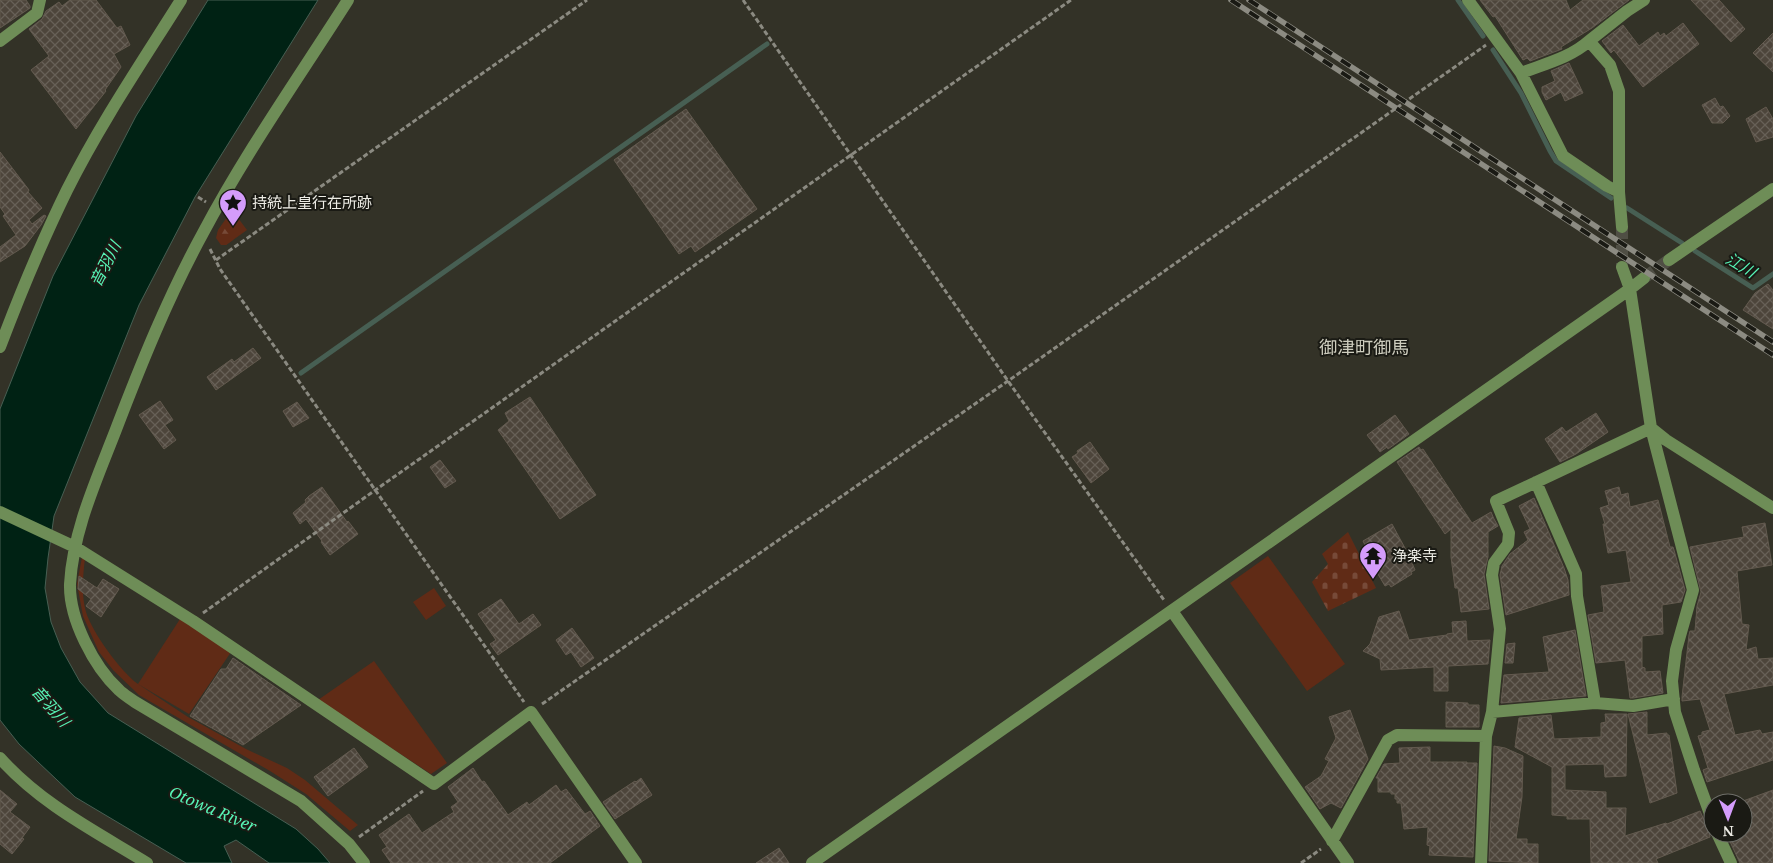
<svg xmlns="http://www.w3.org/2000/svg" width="1773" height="863" viewBox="0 0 1773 863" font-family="'Noto Serif','Noto Sans JP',serif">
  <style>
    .green { fill: #602b16 }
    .forest { fill: url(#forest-firs) }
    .cemetery { fill: url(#cemetery-stones) }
    .water { fill: #002214; stroke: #475f53 }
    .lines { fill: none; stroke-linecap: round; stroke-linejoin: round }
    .stream { stroke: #475f53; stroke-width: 5 }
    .building { fill: url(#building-cross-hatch); stroke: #635a4f }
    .minor-tunnel { stroke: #4f4e44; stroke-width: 12; stroke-dasharray: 12 6; stroke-linecap: butt }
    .path { stroke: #8b8a81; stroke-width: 3; stroke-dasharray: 5 2.5; stroke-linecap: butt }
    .minor { stroke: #6e8d57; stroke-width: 12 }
    .rail-casing { stroke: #8c8b82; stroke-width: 5.5 }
    .rail { stroke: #1a1a14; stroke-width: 4; stroke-dasharray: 11; stroke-linecap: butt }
    .labels { text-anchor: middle; stroke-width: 4; stroke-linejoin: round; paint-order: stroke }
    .poi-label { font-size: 15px; fill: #edece5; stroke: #1a1a14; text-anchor: start }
    .water-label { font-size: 16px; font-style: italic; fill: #57f4b6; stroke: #1a1a14 }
    .quarter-label { font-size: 18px; fill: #cecdbe; stroke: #1a1a14 }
  </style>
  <defs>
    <pattern id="forest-firs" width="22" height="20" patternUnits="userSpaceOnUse" patternTransform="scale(1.25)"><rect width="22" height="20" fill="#602b16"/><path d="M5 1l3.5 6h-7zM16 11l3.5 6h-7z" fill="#774a38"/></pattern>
    <pattern id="cemetery-stones" width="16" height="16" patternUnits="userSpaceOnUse" patternTransform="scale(1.25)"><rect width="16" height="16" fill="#602b16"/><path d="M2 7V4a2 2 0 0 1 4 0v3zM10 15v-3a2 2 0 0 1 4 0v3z" fill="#774a38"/></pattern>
    <pattern id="building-cross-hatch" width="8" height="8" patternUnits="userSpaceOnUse" patternTransform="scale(1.25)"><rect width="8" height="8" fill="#4d453b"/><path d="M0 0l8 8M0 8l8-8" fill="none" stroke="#676057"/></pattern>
  </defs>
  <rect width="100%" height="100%" fill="#333227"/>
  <!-- green -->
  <path class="green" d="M 232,210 L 247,230 L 226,245 L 221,245 L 216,238 L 218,230 Z
    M 1268,556 L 1345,664 L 1307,691 L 1230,583 Z
    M 82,557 L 85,558 C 83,576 81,595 86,612 C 92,632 121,672 138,684 L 180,619 L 231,652 L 189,714 L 138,684 L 188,717 L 246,749 L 287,768 L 305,780 L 358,825 L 350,831 L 306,794 L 270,771 L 139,695 L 113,670 L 99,652 L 83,616 L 77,584 Z
    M 434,588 L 446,606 L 426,620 L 413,602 Z
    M 374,661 L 447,763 L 431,774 L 318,700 Z"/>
  <!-- forest -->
  <path class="forest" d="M 222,225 L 233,240 L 226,245 L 221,244 L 217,238 L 218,231 Z"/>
  <!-- cemetery -->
  <path class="cemetery" d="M 1348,532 L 1376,588 L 1328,611 L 1312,582 L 1328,564 L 1322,554 Z"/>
  <!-- water -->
  <path class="water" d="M 208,0 L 318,0 L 195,197 L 139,305 L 54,516 L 48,558 L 45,588 L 51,622 L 61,648 L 80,682 L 108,713 L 296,829 L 318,849 L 330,863 L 269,863 L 236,840 L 224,846 L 232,863 L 186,863 L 75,797 L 19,744 L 0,720 L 0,409 L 53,276 L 136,116 Z"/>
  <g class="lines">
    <!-- stream -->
    <path class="stream" d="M 1458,0 L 1483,36
      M 1493,50 L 1521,93 L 1550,151 L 1556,161 L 1611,198
      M 1627,208 L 1682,243
      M 1695,251 L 1753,288 L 1773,274
      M 301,373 L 767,44"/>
  </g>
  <!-- building -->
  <path class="building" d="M 0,0 L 26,0 L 30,6 L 30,8 L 0,28 Z
    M 70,0 L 96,0 L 117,28 L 121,26 L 130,45 L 114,54 L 121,67 L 105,90 L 106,91 L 76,129 L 31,70 L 49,56 L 29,29 L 42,19 L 46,11 L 59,2 L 62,6 Z
    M 1480,0 L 1566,0 L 1570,10 L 1583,0 L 1629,0 L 1592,28 L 1561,47 L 1562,49 L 1530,61 L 1527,58 L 1523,60 L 1495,16 L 1493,17 Z
    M 1691,0 L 1719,0 L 1745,29 L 1731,42 Z
    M 1683,23 L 1699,44 L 1643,87 L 1614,50 L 1611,53 L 1602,41 L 1623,25 L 1639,46 L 1658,32 L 1660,36 L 1664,33 L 1666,36 Z
    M 1773,33 L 1773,72 L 1753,53 Z
    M 1569,63 L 1583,93 L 1565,101 L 1561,92 L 1546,100 L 1542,92 L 1542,87 L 1555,81 L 1551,71 Z
    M 1715,98 L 1720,107 L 1723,106 L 1730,116 L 1723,123 L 1712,123 L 1702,105 Z
    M 1766,107 L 1773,119 L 1773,137 L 1756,142 L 1746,119 Z
    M 686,109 L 757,209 L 695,252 L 691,246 L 679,254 L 614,160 Z
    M 0,152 L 29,190 L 28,192 L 42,208 L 29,220 L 32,224 L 44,215 L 46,216 L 41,225 L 25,246 L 0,262 L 0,247 L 16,235 L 3,216 L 5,214 L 0,207 Z
    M 1768,284 L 1773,290 L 1773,329 L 1743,310 L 1755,293 Z
    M 253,348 L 261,358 L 216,390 L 207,377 L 232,359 L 234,362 Z
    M 530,397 L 596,495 L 560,519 L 498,430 L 509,421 L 505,413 Z
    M 160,401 L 173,420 L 165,425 L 176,440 L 164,449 L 139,415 Z
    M 297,402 L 309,418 L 293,427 L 283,411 Z
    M 1596,413 L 1608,432 L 1576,454 L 1560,462 L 1545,439 L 1562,427 L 1566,432 Z
    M 1395,415 L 1409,434 L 1388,449 L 1387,447 L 1380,452 L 1367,435 Z
    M 1090,442 L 1109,469 L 1091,483 L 1072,457 L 1078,453 L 1077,451 Z
    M 1419,447 L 1421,450 L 1423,449 L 1472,523 L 1491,512 L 1494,519 L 1498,526 L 1488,532 L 1488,557 L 1484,574 L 1489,609 L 1461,612 L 1458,588 L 1455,588 L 1451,557 L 1451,529 L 1445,534 L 1397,462 Z
    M 440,460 L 456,481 L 445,488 L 430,467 Z
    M 322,487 L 347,522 L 348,521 L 358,534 L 330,555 L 321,542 L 322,541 L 306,519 L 300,524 L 293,513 L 306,502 L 305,500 L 309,496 Z
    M 1619,487 L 1621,495 L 1628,493 L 1630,507 L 1658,500 L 1670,547 L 1673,547 L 1674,550 L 1685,590 L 1681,602 L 1662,605 L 1663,634 L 1642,636 L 1642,667 L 1645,668 L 1645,672 L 1660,671 L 1663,693 L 1633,698 L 1630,698 L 1625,660 L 1596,663 L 1588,615 L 1604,612 L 1601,586 L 1631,582 L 1626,550 L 1608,553 L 1603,524 L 1605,524 L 1600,508 L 1609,505 L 1605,491 Z
    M 1534,498 L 1564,568 L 1568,580 L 1569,595 L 1506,615 L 1500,575 L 1502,566 L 1510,554 L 1528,540 L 1524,532 L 1530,529 L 1519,506 Z
    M 1765,523 L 1772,565 L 1737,571 L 1742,624 L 1749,625 L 1746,650 L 1756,647 L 1758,659 L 1773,658 L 1773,685 L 1724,694 L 1735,735 L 1760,730 L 1762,734 L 1773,732 L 1773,760 L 1707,782 L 1703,770 L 1708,768 L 1698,736 L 1702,735 L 1702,732 L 1710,730 L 1700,699 L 1682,701 L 1682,697 L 1689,635 L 1690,631 L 1695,631 L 1697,606 L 1701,592 L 1690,547 L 1744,537 L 1742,527 Z
    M 1392,524 L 1406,550 L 1408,549 L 1416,561 L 1412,563 L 1415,570 L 1411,572 L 1412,574 L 1391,587 L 1389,584 L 1385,586 L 1372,564 L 1374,563 L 1363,541 Z
    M 79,576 L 97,588 L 103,579 L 119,589 L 101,617 L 86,606 L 91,599 L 78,589 Z
    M 501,599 L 519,624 L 533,614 L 541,625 L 498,655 L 490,644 L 496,640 L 478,614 Z
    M 1399,611 L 1409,640 L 1447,635 L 1447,634 L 1453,633 L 1452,622 L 1466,621 L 1467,641 L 1490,640 L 1488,664 L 1448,666 L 1448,691 L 1434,691 L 1434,667 L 1381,670 L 1380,659 L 1363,651 L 1370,644 L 1379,617 Z
    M 572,628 L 594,658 L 581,667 L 571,652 L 566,655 L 556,640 Z
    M 1575,630 L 1586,696 L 1501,703 L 1504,675 L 1549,672 L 1543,637 Z
    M 1515,643 L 1513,663 L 1505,663 L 1507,644 Z
    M 233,658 L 301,705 L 243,745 L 190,716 L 221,669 L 226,669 Z
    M 1446,702 L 1468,703 L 1468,705 L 1479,705 L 1479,727 L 1446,727 Z
    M 1350,710 L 1368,759 L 1341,808 L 1331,803 L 1320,809 L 1305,787 L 1321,776 L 1329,761 L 1325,759 L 1336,738 L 1329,717 Z
    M 1647,712 L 1647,735 L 1667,733 L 1667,735 L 1669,735 L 1677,793 L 1650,803 L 1628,714 Z
    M 1605,714 L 1627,714 L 1626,776 L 1605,777 L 1604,764 L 1565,765 L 1565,790 L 1606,792 L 1606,808 L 1626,808 L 1625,836 L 1666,823 L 1667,824 L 1700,811 L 1709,831 L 1710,837 L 1656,859 L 1658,863 L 1591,863 L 1590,819 L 1567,819 L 1567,816 L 1552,815 L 1552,767 L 1515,747 L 1519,718 L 1551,715 L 1554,739 L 1601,737 L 1601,723 L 1606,722 Z
    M 1494,746 L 1505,748 L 1523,756 L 1522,797 L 1516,839 L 1527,839 L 1527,844 L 1538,844 L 1538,863 L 1489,861 Z
    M 1430,747 L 1430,762 L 1467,762 L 1467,763 L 1477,763 L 1473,857 L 1429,855 L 1430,846 L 1427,845 L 1428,827 L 1404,829 L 1401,803 L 1397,803 L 1397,799 L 1395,799 L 1395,794 L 1391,794 L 1391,792 L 1378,792 L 1378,778 L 1376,778 L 1384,764 L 1400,763 L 1399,748 Z
    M 354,748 L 368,767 L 328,796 L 314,777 Z
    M 473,768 L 482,782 L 484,781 L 508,815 L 527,802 L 529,805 L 556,785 L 561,792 L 566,789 L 585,814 L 590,811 L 600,826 L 550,863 L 391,863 L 382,850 L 387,847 L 379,835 L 409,814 L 422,833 L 454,812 L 451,807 L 458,802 L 448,787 Z
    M 641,778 L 652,795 L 615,819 L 603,802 L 635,781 L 636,782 Z
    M 0,790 L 17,804 L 10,812 L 30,827 L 22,838 L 24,839 L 12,854 L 0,844 Z
    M 1773,790 L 1773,863 L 1740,863 L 1726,833 L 1743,833 L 1743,801 Z
    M 779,848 L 789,863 L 756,863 Z"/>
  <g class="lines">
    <!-- minor-tunnel -->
    <path class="minor-tunnel" d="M 1622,227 L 1622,267
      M 1644,278 L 1669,260"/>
    <!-- path -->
    <path class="path" d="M 743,0 L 1008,381 L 1164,600
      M 198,197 L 206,202
      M 210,249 L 220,269 L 524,702
      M 216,260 L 587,0
      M 203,613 L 374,491 L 1071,0
      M 542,704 L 1008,381 L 1486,45
      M 359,837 L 423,791
      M 1301,863 L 1321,849"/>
    <!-- minor -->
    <path class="minor" d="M 348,0 C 299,77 246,152 203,233 C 168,297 141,364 115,432 C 96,481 73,531 70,584 C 69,619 94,667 119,690 C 124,695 130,698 135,702 L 301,801 L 349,844 L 364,863
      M 1468,0 L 1521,73 L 1563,156 L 1607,186 L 1619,192
      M 0,41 L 37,13 L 40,0
      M 1521,73 C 1544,64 1570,58 1589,41
      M 1622,227 L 1619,192 L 1619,91 L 1610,65 L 1589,41 L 1627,11 L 1644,0
      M 1669,260 L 1773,189
      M 1622,267 L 1630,289 L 1651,428 L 1693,590 L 1676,650 L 1672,681 L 1675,712 L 1694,770 L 1713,822
      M 0,347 C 20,294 42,241 67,190 C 100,124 142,62 181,0
      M 1651,428 L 1666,440 L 1773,508
      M 1536,482 L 1576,574 L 1577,596 L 1595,703
      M 0,512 L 75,547 L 193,621 L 434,784 L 531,712 L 636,863
      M 1172,611 L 1348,863
      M 1492,712 L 1595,703 L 1633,706 L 1674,699
      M 0,758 C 41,804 95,831 147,863
      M 1717,833 L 1731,863
      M 1332,841 L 1388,740 L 1397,735 L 1486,736
      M 812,863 L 1630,289 L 1644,278
      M 1481,863 L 1486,736 L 1492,712 L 1500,629 L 1492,575 L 1494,563 L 1508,544 L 1509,533 L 1496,501 L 1651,428"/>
    <defs>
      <path id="rail" d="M 1231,0 L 1773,355
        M 1249,0 L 1773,342"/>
    </defs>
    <!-- rail casing -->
    <use href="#rail" class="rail-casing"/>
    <!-- rail -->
    <use href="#rail" class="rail"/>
  </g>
  <!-- icons -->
  <defs>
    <symbol id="sight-pin" viewBox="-11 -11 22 30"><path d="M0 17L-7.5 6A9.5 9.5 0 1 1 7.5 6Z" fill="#d49cfb" stroke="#1a1a14"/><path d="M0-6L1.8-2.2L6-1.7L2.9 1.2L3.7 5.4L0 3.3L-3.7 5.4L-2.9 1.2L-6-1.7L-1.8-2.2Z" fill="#111"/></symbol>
    <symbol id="temple-pin" viewBox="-11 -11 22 30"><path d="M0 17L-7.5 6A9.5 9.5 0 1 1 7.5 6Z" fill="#d49cfb" stroke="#1a1a14"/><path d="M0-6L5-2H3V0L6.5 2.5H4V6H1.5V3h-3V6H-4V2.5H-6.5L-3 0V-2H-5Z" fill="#111"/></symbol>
  </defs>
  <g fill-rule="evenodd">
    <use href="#sight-pin" x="217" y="187" width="32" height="43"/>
    <use href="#temple-pin" x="1357" y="540" width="32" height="43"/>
  </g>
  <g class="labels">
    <!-- poi labels -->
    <g class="poi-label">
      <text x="252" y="208">持統上皇行在所跡</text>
      <text x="1392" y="561">浄楽寺</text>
    </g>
    <!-- water labels -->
    <g class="water-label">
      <text transform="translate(105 264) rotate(-63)" y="6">音羽川</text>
      <text transform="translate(1741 265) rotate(31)" y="6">江川</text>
      <text transform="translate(51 706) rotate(49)" y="6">音羽川</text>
      <text transform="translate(213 809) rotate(23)" y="6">Otowa River</text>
    </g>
    <!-- quarter labels -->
    <g class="quarter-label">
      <text x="1364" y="354">御津町御馬</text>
    </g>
  </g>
  <!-- north arrow -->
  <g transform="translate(1728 818) rotate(179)"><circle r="24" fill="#1a1a14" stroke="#6e6e68"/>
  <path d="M0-4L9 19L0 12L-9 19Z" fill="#d49cfb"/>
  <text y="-8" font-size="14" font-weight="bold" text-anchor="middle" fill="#edece5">N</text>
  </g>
</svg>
